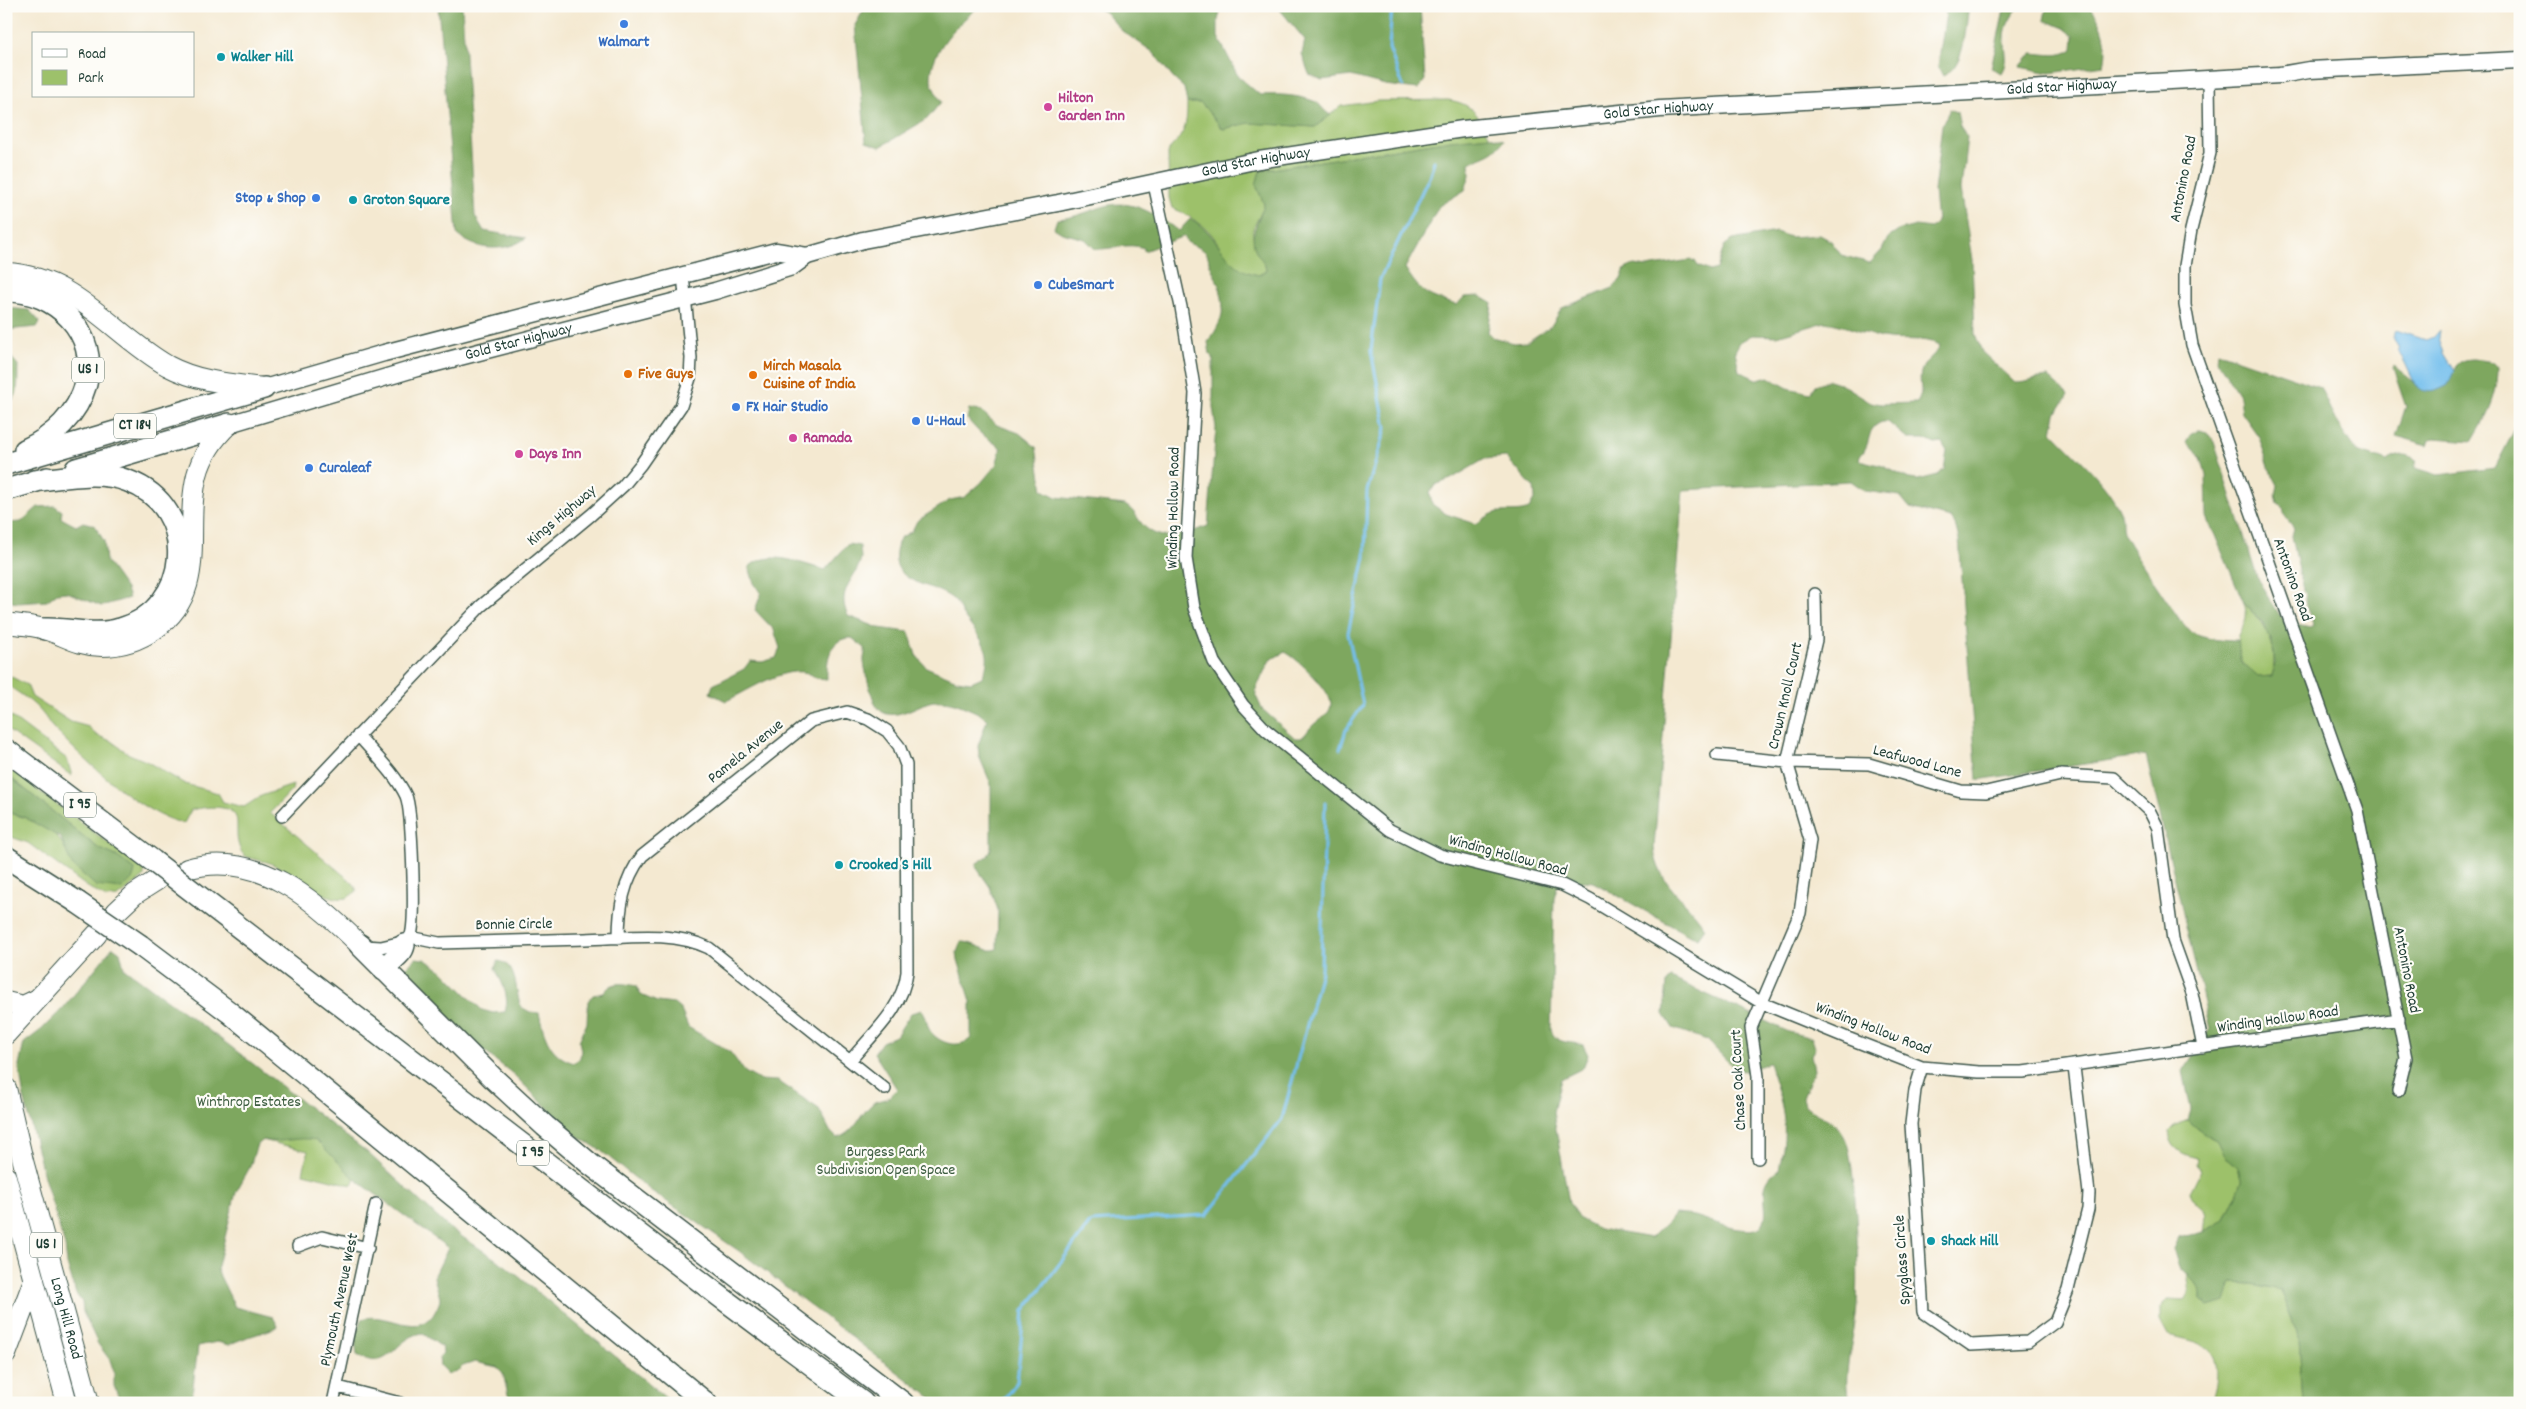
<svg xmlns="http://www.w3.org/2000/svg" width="2526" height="1409" viewBox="0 0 2526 1409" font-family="Dekko,sans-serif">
<rect width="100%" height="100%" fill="#fdfcf7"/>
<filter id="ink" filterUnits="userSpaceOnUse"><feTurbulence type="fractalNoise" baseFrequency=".02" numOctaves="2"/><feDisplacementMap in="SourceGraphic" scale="10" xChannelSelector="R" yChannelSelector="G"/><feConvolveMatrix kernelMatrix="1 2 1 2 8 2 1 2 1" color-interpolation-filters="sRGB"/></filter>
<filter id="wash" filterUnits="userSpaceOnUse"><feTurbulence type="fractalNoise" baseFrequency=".0096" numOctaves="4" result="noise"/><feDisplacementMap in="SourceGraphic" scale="20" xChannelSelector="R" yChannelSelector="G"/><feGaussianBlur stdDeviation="1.12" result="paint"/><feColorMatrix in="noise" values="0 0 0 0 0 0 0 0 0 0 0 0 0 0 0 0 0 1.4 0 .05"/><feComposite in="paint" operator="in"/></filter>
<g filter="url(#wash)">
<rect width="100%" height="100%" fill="#f4e9d1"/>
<path fill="#9dc16b" stroke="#5e7f50" d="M1448 100C1474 104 1477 115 1490 136L1451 140 1260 171 1256 185 1264 204C1262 213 1255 223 1253 229 1250 243 1265 260 1266 270L1259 275C1221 269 1224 239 1199 223 1191 218 1181 211 1172 208L1169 198 1168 154C1170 145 1177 143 1181 135 1187 126 1187 114 1187 103H1201L1223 129 1249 123 1315 127 1341 106 1378 101Z
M2244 603C2266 626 2279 643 2272 676L2258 677C2245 669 2236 656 2237 641 2239 623 2251 627 2244 603Z
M6 674 27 685 32 697 71 722 89 727 96 735 111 741 129 754 146 761 185 784 218 793 223 802 244 807 261 796 293 785 292 790 270 813 353 883 357 891 347 898C323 902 294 874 272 864 265 860 248 860 243 854 236 845 237 833 237 822 236 802 203 807 191 810L184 823C143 817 83 758 53 728 49 724 46 717 42 713 33 701 18 693 6 684Z
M6 713 67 759 72 776 6 729Z
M6 766 144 870V877L118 897 106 898 86 886 28 843 6 835V812C36 820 64 831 71 864L133 878 135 870 116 856 98 848 6 774Z
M229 1046 368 1153 352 1185 303 1173 308 1151 208 1127Z
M2188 1120 2205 1135 2218 1141 2224 1156 2238 1167 2242 1182 2225 1219 2204 1232C2210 1199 2198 1213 2190 1192L2201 1170 2197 1164 2198 1158C2182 1155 2170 1148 2169 1131L2174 1126Z
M2187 1274C2199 1280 2202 1288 2201 1301L2231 1283 2254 1284 2280 1290 2299 1338 2303 1403H2212C2212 1396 2216 1390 2216 1384 2222 1343 2198 1343 2168 1335L2160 1320V1308L2167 1299 2185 1300C2192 1291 2191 1284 2187 1274Z"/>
<path fill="#7ea75f" stroke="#4e724a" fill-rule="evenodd" d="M438 6H462L475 216 484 231 526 238C506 253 475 251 457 234Z
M866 6H979C958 24 930 50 931 80 932 87 938 96 941 102L927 119 880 147 866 142 855 25Z
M1093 6H1222L1218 20V37L1238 76 1260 95C1278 94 1300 95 1316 102 1322 106 1324 112 1331 115L1315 127 1249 123 1223 129 1201 103H1187L1184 88 1173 78 1153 52 1122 31 1105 12Z
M1277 6H1420L1425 80 1418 89 1385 85 1351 76 1322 80 1309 74 1302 54 1305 40Z
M1947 6H1969C1965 29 1966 65 1943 76L1938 67Z
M2005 6H2019C2012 16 2005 25 2005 38 2004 51 2010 61 2002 73L1991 68Z
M2043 6H2089C2104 22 2109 45 2104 65L2050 73 2020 67 2032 53C2047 54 2061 58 2073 49L2074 36 2064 28 2044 20 2046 10Z
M1950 109 1957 112 1960 127 1967 137 1961 189 1972 260 1975 334 1982 352 2015 383C2028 383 2036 378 2048 377L2068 395 2056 414 2052 431C2076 457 2106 480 2121 513 2123 519 2121 526 2123 532 2128 544 2183 628 2192 633 2204 639 2224 641 2237 641L2242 663 2258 677 2272 676 2275 663 2272 642 2263 623 2244 603 2207 517 2206 475 2201 458 2186 442 2190 435 2199 430 2207 432 2214 442 2258 580 2284 622 2310 628 2313 626C2312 614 2302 607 2306 594L2303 590 2292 536 2294 528 2285 516 2283 507 2278 504 2276 495 2278 485 2270 470 2259 437 2242 413 2240 397 2217 360 2218 352 2320 387 2335 420 2355 450 2387 461C2396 456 2407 451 2415 460L2416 468 2438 475 2495 468 2520 419V1403H2303L2299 1338 2280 1290 2254 1284 2231 1283 2225 1302 2209 1307 2201 1301C2202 1282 2193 1278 2179 1269L2173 1249 2178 1238 2204 1232 2225 1219 2242 1182 2238 1167 2224 1156 2217 1141 2205 1135 2188 1120 2191 1110 2183 1071 2210 1029 2146 755 1977 780 1959 539 1955 524 1951 518 1910 508 1900 496 1865 491 1851 481 1683 490 1654 848C1658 886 1686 898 1705 928L1698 938 1690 936 1593 882 1569 879 1557 887 1554 898 1551 1030C1556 1045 1570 1041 1583 1045L1588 1055 1583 1068 1561 1079 1553 1112 1569 1202 1578 1218 1599 1229 1651 1238 1675 1214C1683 1215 1691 1215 1698 1217 1711 1221 1752 1238 1762 1225 1773 1210 1752 1185 1779 1169 1790 1122 1783 1107 1769 1063L1746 1071 1736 1070 1707 1040 1673 1028 1664 1014 1667 982 1671 978 1789 1032 1812 1038 1815 1048 1811 1055 1814 1069 1803 1098 1805 1105C1819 1118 1835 1117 1845 1138 1857 1162 1860 1286 1856 1316 1853 1341 1841 1379 1850 1403H938L739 1251 650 1190 600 1150 573 1133 513 1074 476 1045 435 1004 422 995 406 975 405 969 416 958 424 959 443 971 482 1010 493 1013 505 1012C510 996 502 983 495 968L498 961C518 963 515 993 521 1007L530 1012 539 1013C544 1036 550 1056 574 1063L580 1058 581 1050 579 1041 587 1023 588 1001 593 995 604 993C611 981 623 983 636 986L641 995 657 1002 674 1004 681 1010 688 1027 730 1052 745 1072 759 1080 778 1081 819 1109 830 1131 837 1138C853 1134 860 1115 871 1105 876 1100 879 1101 885 1099 889 1098 894 1092 897 1089L874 1053 882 1042 896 1036 911 1013 922 1010C927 1016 926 1023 929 1029 937 1043 959 1050 971 1038V1001L958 960 957 952 961 942C973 941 987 954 997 949L998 910 990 887 976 867 977 863 988 856 991 849V784L979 756 978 746 987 720C982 714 974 711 967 708 956 703 946 700 934 701 918 703 891 726 877 707 873 702 863 665 864 659 864 655 866 653 865 648L852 638C830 637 826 660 827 679L816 678C794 658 749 691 726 701L710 693 713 685 744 669 750 661 762 662 776 658 780 648 774 630 755 610 761 594 754 583 749 567C770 548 801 564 825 570L848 544 860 546C860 550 861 555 861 558 857 579 835 589 848 616L879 628 909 632 916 655 926 667 957 680 971 682 982 677C996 650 979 638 964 617 960 612 958 604 954 600 933 581 880 586 900 538L912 531 917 521 950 500 965 497 981 483 996 465 1001 448 979 432 967 419 969 409 981 411 997 425 1019 433 1036 447 1043 490 1056 497 1125 505C1135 511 1136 517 1143 525 1162 545 1185 534 1208 526L1216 428 1213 407V357L1210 354 1208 342C1228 315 1226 299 1212 269 1209 264 1209 258 1207 254 1202 247 1193 246 1187 242L1184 236 1144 251V248C1127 242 1112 250 1095 249L1085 239 1062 233 1054 228 1057 219C1074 218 1086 212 1102 207 1133 197 1155 215 1179 231L1190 219C1220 232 1223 270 1259 275L1266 270C1265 261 1258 257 1255 249 1249 232 1260 220 1264 204L1256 185 1260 171 1451 140 1490 136 1504 140C1493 156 1485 154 1469 163L1470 175 1465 190 1439 206 1405 268C1422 295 1427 296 1457 305L1464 297 1480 296 1492 303 1488 332 1492 337 1514 343 1527 342 1551 326 1562 308 1613 288 1621 279 1625 269 1634 265 1647 267 1690 260 1695 261 1698 266 1710 271 1717 269 1724 246 1732 240 1776 232 1790 237 1820 235 1831 241 1841 255 1870 263 1882 250 1888 238 1900 230 1916 226 1931 228 1937 222 1934 191 1942 125ZM1825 322C1846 325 1862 333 1882 338 1902 342 1920 336 1940 345 1936 356 1924 360 1921 372 1918 385 1925 390 1917 403L1881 404 1871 402 1842 384 1829 380 1815 385 1810 393 1788 388 1768 377 1758 380 1739 371 1735 351 1740 342 1752 335 1777 336ZM1882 422H1888L1908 439H1924L1935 444 1942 443 1947 451 1944 469 1938 475 1918 480 1909 479 1883 466 1859 460C1860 454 1863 454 1865 449 1871 439 1867 428 1882 422ZM1506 457 1534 488 1535 498 1529 509C1518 513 1512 511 1501 512 1492 512 1484 519 1476 524L1446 514 1432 504 1430 493 1435 485 1451 479 1485 459ZM1285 652C1297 658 1331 690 1331 704 1330 717 1318 719 1311 727 1307 731 1306 735 1301 738H1295L1262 709 1256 696V688L1270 660Z
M6 308 29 310 40 322 37 327 6 330Z
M6 352 18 365C17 379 21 400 6 405Z
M2473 359 2494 362 2498 367C2498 397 2487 416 2472 441L2435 438 2430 439 2428 445 2396 436 2406 406 2393 368 2394 366 2419 386 2441 388C2457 378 2448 360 2473 359Z
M55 506 62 511 61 518 76 526 83 522 94 525 104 541 106 561 126 589 129 598 101 606 67 592 57 593 47 601 18 603 6 601V523L21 522 38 507Z
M6 774 98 848 116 856 135 870 133 878 122 889 96 886 71 864 61 838 24 817 6 812Z
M113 947 120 952 124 968 230 1046 368 1153 449 1228 506 1266 672 1403H518L508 1395 503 1373 497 1367 475 1362 463 1366 457 1372 448 1374 440 1366 439 1358 443 1353 442 1347 422 1333C392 1339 391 1374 357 1355L355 1340 362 1319C386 1310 421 1342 436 1310 437 1308 440 1302 440 1299 440 1296 435 1282 434 1277L448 1248 355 1179 316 1140C297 1136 282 1144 264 1140L257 1144 250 1167 236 1192 217 1270 235 1307 273 1317 278 1326C263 1334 245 1336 229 1345L217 1342 198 1346 191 1403H121L114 1386V1372L110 1360 98 1344 83 1312 82 1302 76 1294 67 1264 65 1246 44 1177 23 1093 19 1066 24 1043 41 1030 64 1007Z"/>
<path fill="#74bfed" stroke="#4a7e90" d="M2396 330 2426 340 2433 337 2439 330 2438 338 2443 353 2454 371 2448 385C2411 407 2414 369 2397 351L2399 349 2393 337Z"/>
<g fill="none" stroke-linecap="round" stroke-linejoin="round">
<path stroke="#74bfed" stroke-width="3" d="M1392 6 1389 48 1403 86
M1340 749 1346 730 1363 705 1348 633 1365 557 1367 491 1386 428 1371 351 1380 279 1430 175 1434 161
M1001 1403 1017 1382 1024 1311 1091 1222 1207 1215 1282 1119 1321 972 1325 803"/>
</g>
</g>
<g filter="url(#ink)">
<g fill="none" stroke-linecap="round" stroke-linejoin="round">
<g stroke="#3f574c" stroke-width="14">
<path id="minor" d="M2209 79 2210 153 2191 230 2185 266V305L2192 345 2357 810 2406 1058 2398 1091
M1154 184 1181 307 1195 393 1186 558 1194 608 1214 662 1243 705 1266 730 1390 830 1440 855 1562 885 1590 899 1762 1003 1845 1037 1922 1067 1979 1072H2023L2399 1019
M358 735C374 754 395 773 406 796 412 810 416 919 411 935L404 945 398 943 381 947 364 946
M1717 755 1787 762 1869 764 1961 791 1986 792 2061 775 2114 778 2150 812 2158 828 2173 940 2192 993 2203 1047
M282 816 481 606 591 515 623 486 641 464 681 406 690 378 691 358 683 275
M410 937 439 943C488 942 536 940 585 939 626 938 671 930 709 948L885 1089
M619 938C619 908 623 881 642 856L811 721 847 712 868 719 887 731 899 746 906 765 907 972C903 1009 872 1034 850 1061
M1922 1067 1915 1090 1911 1124 1923 1312 1971 1345 2028 1342 2055 1322 2068 1290 2088 1209 2089 1193 2074 1067
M1758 1158V1076L1751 1028 1800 913 1810 840 1787 762 1816 640 1815 594
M298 1246 322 1237 368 1248
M338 1387 400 1403
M333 1403 376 1204"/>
</g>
<g stroke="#3f574c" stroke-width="19">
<g id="secondary">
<path d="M264 388 384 353 776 251 807 256"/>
<path id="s1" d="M229 424 417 368 715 291 792 267 807 256 863 240 1058 203 1259 160 1463 129 1660 109 2280 75 2309 70 2520 60"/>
</g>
</g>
<g stroke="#3f574c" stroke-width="22">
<g id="trunk">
<path d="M6 273C75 276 113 335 168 366 198 382 231 384 264 388"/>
<path d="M6 623C18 625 32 625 44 629 64 635 79 646 101 646 121 646 138 641 155 629 210 591 183 530 197 475 202 456 214 438 229 424"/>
<path d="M187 869C257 849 315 900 360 945"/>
<path d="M116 912 135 894 157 880"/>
<path d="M6 1002 23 1006 38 999"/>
<path d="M6 1034 97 934"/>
<path id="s2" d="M6 1088 23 1161 89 1403"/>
<path d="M6 1177 67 1403"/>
<path d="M6 1354 34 1280"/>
</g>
</g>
<g stroke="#3f574c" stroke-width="24">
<path id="motorway" d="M6 291C55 290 100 333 86 384 77 415 53 437 25 450
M6 464 264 388
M76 469 229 424
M34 481C64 477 100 470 128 481 201 508 192 609 120 629 96 637 70 628 45 629
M6 490 47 478
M6 750 153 861
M6 857 77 902
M205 901 722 1298 863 1403
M360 945 493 1078 545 1126 590 1164 903 1403
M141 946 229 1012 706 1403
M384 970C389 960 402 956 404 945"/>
</g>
<use href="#minor" stroke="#fff" stroke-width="11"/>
<use href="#secondary" stroke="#fff" stroke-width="16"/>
<use href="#trunk" stroke="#fff" stroke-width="20"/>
<use href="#motorway" stroke="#fff" stroke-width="21"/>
<g stroke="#3f574c" stroke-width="24" stroke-linecap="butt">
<path id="motorway-bridge" d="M153 861 205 901
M77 902 141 946"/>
</g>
<use href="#motorway-bridge" stroke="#fff" stroke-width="21"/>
</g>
</g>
<g fill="#3f7fe0" stroke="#fdfcf7" stroke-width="2">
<circle cx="624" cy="24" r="5"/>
<circle cx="316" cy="198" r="5"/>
<circle cx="1038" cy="285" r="5"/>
<circle cx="736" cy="407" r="5"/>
<circle cx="916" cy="421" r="5"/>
<circle cx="309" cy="468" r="5"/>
</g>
<g fill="#0f9aa8" stroke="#fdfcf7" stroke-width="2">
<circle cx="221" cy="57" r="5"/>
<circle cx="353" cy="200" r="5"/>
<circle cx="839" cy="865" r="5"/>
<circle cx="1931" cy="1241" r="5"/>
</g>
<g fill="#d1479c" stroke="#fdfcf7" stroke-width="2">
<circle cx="1048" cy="107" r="5"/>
<circle cx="793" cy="438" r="5"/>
<circle cx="519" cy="454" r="5"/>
</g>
<g fill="#e8710a" stroke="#fdfcf7" stroke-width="2">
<circle cx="628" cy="374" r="5"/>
<circle cx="753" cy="375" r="5"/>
</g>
<g text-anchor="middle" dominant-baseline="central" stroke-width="4.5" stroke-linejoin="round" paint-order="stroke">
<g fill="#fdfcf7" stroke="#62766e" stroke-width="1">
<rect x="72" y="357.5" width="32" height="25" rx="4"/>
<rect x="114" y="413.5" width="42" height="25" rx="4"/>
<rect x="64" y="792.5" width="32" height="25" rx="4"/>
<rect x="517" y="1140.5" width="32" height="25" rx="4"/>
<rect x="30" y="1232.5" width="32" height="25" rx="4"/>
</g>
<g font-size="15" font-weight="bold" fill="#1f3d34">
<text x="88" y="370">US 1</text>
<text x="135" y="426">CT 184</text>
<text x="80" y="805">I 95</text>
<text x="533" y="1153">I 95</text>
<text x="46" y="1245">US 1</text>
</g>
<g font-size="16" font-weight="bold" fill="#366cbe" stroke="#fdfcf7" text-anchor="start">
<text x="624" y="42" text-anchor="middle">Walmart</text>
<text x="306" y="198" text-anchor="end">Stop &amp; Shop</text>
<text x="1048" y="285">CubeSmart</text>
<text x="746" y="407">FX Hair Studio</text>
<text x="926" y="421">U-Haul</text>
<text x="319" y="468">Curaleaf</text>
</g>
<g font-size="16" font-weight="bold" fill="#0d838f" stroke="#fdfcf7" text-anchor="start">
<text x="231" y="57">Walker Hill</text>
<text x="363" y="200">Groton Square</text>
<text x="849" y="865">Crooked S Hill</text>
<text x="1941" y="1241">Shack Hill</text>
</g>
<g font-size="16" fill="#1f3d34" stroke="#fdfcf7">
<text stroke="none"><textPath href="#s1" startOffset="1872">Gold Star Highway</textPath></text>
<text stroke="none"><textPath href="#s1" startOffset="1468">Gold Star Highway</textPath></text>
<text stroke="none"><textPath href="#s1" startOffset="1062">Gold Star Highway</textPath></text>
<text transform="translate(2184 179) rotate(-79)">Antonino Road</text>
<text stroke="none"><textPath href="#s1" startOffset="301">Gold Star Highway</textPath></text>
<text transform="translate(1174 508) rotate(-89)">Winding Hollow Road</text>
<text transform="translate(562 516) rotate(-40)">Kings Highway</text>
<text transform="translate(2292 580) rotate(70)">Antonino Road</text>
<text transform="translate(1786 696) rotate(-77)">Crown Knoll Court</text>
<text transform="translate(746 752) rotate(-39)">Pamela Avenue</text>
<text transform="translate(1917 762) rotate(15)">Leafwood Lane</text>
<text transform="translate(1508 856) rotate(15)">Winding Hollow Road</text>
<text transform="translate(514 925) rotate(-1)">Bonnie Circle</text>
<text transform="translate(2406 970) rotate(79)">Antonino Road</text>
<text transform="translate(2278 1020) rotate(-8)">Winding Hollow Road</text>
<text transform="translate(1873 1029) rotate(21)">Winding Hollow Road</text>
<text transform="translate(1739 1080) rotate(-93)">Chase Oak Court</text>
<text transform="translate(1903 1260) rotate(-94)">Spyglass Circle</text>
<text transform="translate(340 1300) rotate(-78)">Plymouth Avenue West</text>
<text stroke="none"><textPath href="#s2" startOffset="238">Long Hill Road</textPath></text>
</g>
<g font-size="16" font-weight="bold" fill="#b23c85" stroke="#fdfcf7" text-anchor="start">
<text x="1058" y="98">Hilton<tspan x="1058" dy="18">Garden Inn</tspan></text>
<text x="803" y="438">Ramada</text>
<text x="529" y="454">Days Inn</text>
</g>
<g font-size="16" font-weight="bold" fill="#c56008" stroke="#fdfcf7" text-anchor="start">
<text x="763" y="366">Mirch Masala<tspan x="763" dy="18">Cuisine of India</tspan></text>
<text x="638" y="374">Five Guys</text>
</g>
<g font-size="16" fill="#3e5e42" stroke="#fdfcf7">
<text x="249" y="1102">Winthrop Estates</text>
<text x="886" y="1152">Burgess Park<tspan x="886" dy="18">Subdivision Open Space</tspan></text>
</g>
</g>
<rect width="2526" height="1409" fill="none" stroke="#fdfcf7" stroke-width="25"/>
<rect x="32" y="32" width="162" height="65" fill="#fdfcf7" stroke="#a4b0a9"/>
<rect x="42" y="49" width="25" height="8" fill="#ffffff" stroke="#a4b0a9"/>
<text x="78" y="58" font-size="15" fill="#1f3d34">Road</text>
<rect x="42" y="70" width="25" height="15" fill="#9dc16b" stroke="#a4b0a9"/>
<text x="78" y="82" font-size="15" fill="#1f3d34">Park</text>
</svg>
